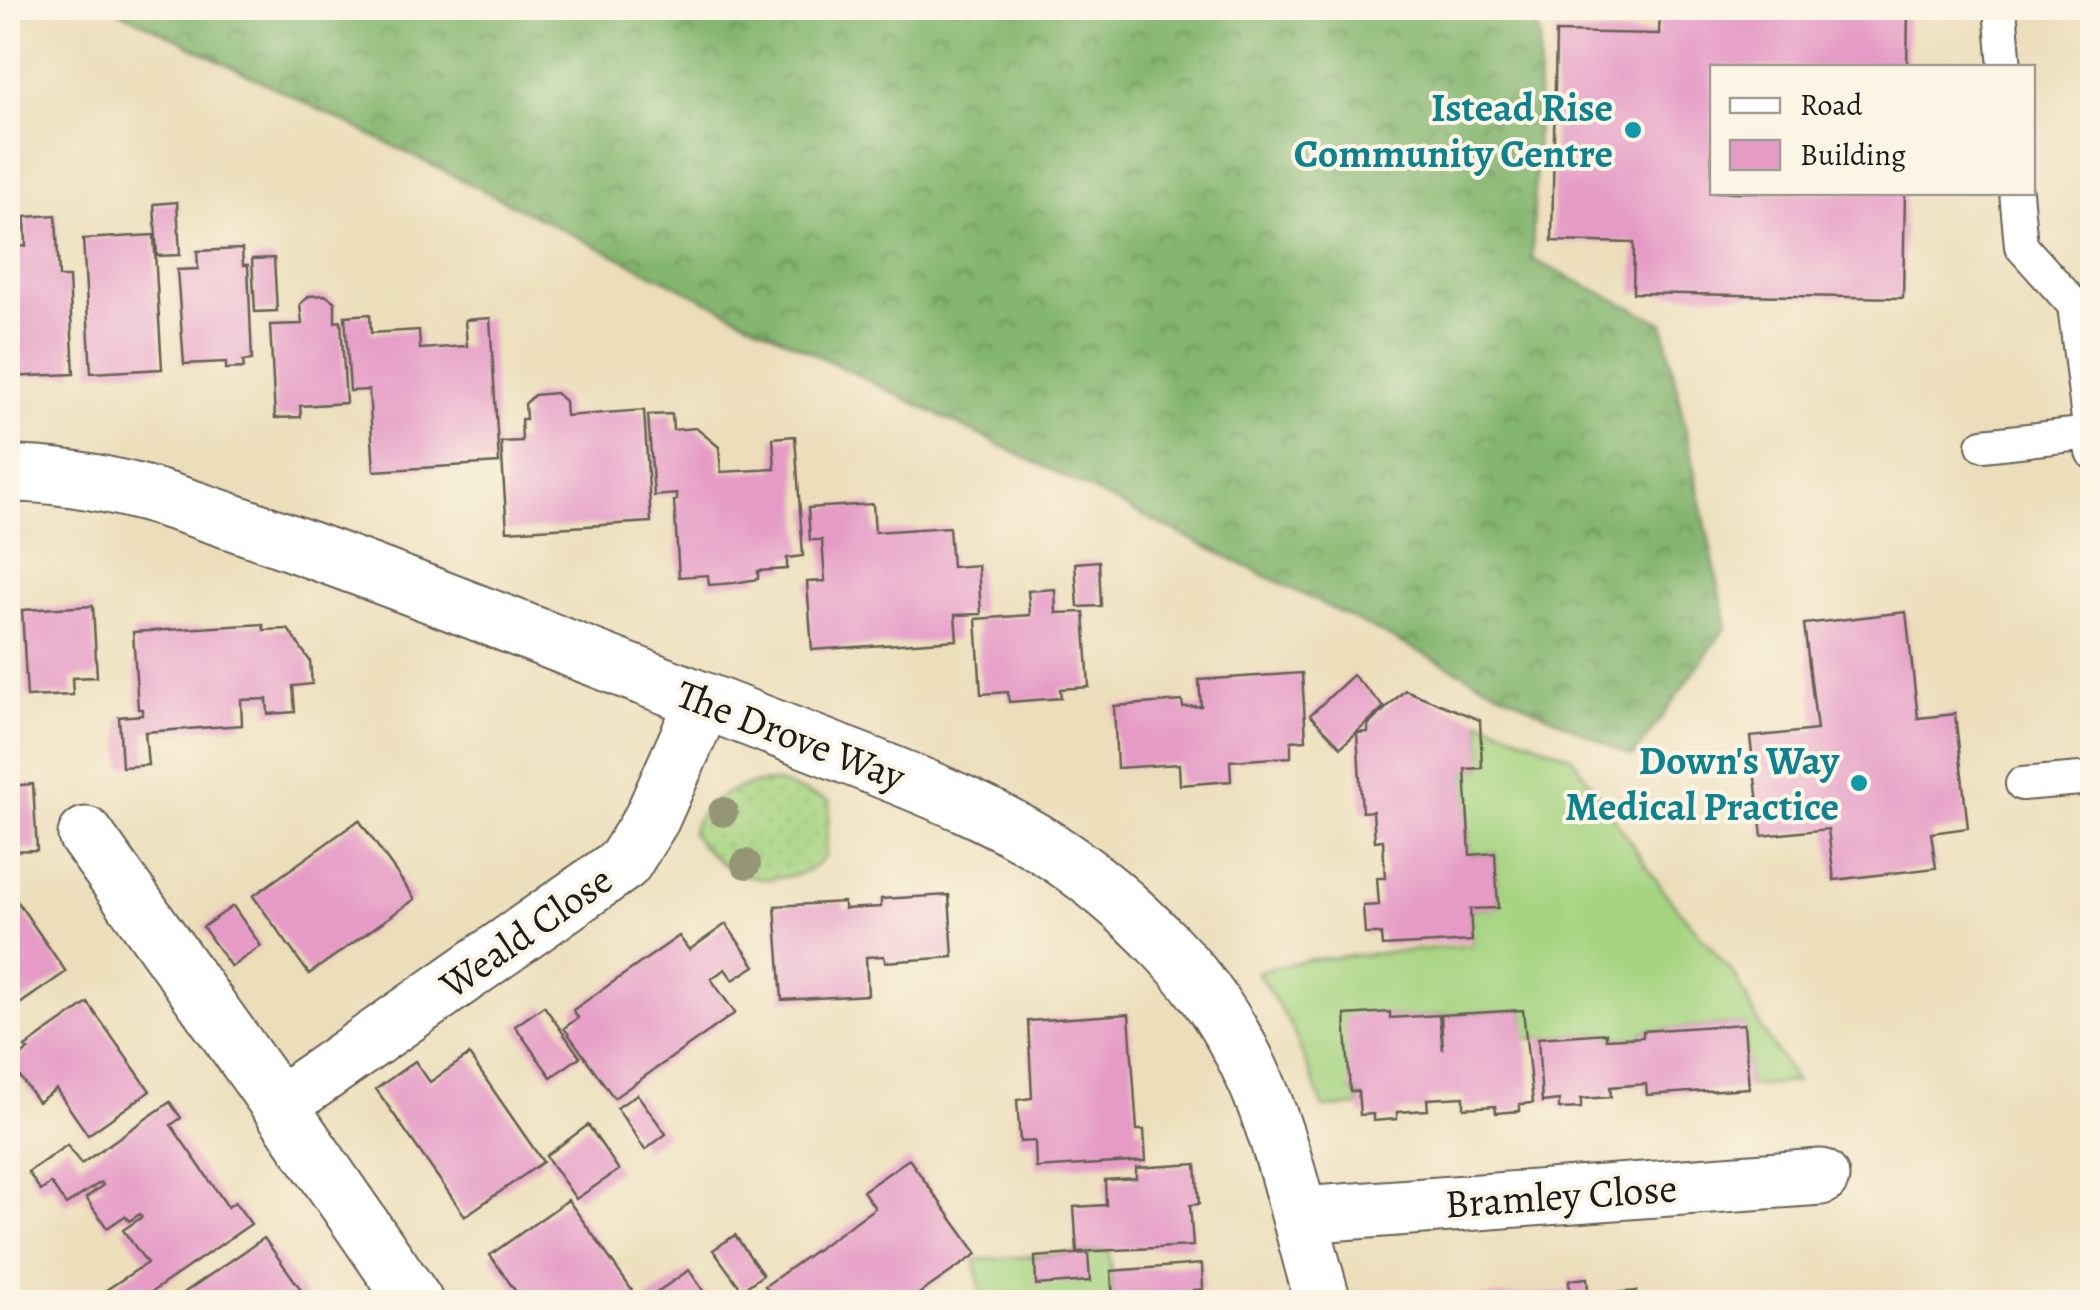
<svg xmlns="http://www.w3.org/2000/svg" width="2100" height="1310" viewBox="0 0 2100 1310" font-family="Alegreya,serif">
<defs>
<pattern id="grass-dots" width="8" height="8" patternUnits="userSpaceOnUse" patternTransform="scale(2.5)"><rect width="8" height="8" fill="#a6d481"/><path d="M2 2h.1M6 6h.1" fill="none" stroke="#8eb56f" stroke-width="1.8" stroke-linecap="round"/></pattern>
<pattern id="forest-crowns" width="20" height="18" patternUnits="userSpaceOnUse" patternTransform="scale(2.5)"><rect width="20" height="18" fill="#84b66f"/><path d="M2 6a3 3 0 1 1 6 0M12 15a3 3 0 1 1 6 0" fill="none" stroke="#6b935a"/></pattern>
</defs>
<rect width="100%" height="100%" fill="#fcf5e5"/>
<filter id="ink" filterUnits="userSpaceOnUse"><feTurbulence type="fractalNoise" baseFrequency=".01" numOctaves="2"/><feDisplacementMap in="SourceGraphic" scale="20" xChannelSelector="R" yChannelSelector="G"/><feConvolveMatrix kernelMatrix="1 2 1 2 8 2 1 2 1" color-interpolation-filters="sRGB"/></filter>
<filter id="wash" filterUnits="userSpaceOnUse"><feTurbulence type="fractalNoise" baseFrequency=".0048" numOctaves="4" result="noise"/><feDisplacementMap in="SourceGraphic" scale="40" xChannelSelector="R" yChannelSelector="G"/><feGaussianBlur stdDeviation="2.25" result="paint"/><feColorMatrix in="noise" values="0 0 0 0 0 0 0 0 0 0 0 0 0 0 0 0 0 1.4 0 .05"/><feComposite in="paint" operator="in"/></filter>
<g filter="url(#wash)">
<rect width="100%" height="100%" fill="#ecdeba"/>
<path fill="url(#grass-dots)" stroke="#61784e" stroke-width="2.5" d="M775 782 830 801 825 856C814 870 803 874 785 877 744 886 715 864 691 833 703 799 739 782 775 782Z"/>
<path fill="url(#forest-crowns)" stroke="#506946" stroke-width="2.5" d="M113 8H1528L1540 35 1532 259 1663 323 1727 626 1633 757Z"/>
<path fill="#a6d481" stroke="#61784e" stroke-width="2.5" d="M1480 720 1572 757 1668 897 1736 977 1761 1028 1796 1082 1749 1086 1744 1024 1643 1031V1037L1606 1039 1605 1033 1532 1039 1525 1038 1523 1010 1390 1018V1013L1350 1091H1358L1359 1106 1324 1108 1291 1026 1257 972 1306 960 1472 945 1470 909 1498 907 1495 853 1470 855 1465 769 1482 768Z
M1109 1251 1113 1302H983L975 1260Z"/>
<g id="blocks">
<path fill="#e59bc6" d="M1660 8H1908L1907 68H1712V192H1905L1903 298 1633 293 1634 243 1552 241 1556 32 1659 34Z
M177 202 180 255 157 256 154 204Z
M56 215 59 277H69L74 374 8 377V248L26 246 25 217Z
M154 235 162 369 91 373 83 239Z
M242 249 243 265H248L252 360 243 361 244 368 226 369V362L184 364 177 270 198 269 197 251Z
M274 258 277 311 255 312 252 259Z
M325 295 335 302V322L341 321 346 403 300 406 301 417 275 418 270 325 302 324 300 304 309 296Z
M370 314 371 333 419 330 420 349 467 346 465 320 490 318 499 463 374 471 369 390 350 391 345 316Z
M556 393 565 401 566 416 644 410 651 522 507 531 501 442 522 441 521 419H526L525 404 534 395Z
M672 414 673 430 696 428 719 447 721 472 775 469 773 438 795 436 803 556 787 558V569L758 571V579L734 583 709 585 708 575 679 577 674 501 677 500V494L654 496 648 415Z
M873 504 875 532 949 527 952 567 978 565 981 614 955 615 957 640 812 650 807 582 825 581 822 540H810L808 508Z
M1099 561 1101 606 1078 607 1075 563Z
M1055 589 1056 613 1084 612 1089 687 1060 689 1061 698 1009 702 1008 692 981 694 976 619 1030 615 1028 591Z
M93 606 97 677 72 678 73 695 27 697 22 610Z
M1906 612 1918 718 1955 714 1968 828 1931 833 1936 868 1834 880 1828 829 1762 836 1750 737 1817 730 1804 624Z
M263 624 264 630 288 629 310 661 312 684 293 686 295 712 268 714 267 699 241 700 242 725 145 732 148 765 122 767 119 717 142 715V709H138L133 632Z
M1302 673 1306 740 1291 741V757L1230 761 1231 781 1180 785 1179 764 1117 768 1114 706 1182 701 1183 707 1201 706 1199 680Z
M1353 675 1384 707 1341 747 1310 715Z
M1405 690 1480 720 1482 768 1465 769 1470 855 1495 853 1498 908 1470 909 1472 941 1382 946 1381 934H1365L1363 906 1379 905 1377 878H1385L1384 860 1383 840 1375 841 1373 811 1362 812 1357 733 1368 732V725Z
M33 784 37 850 8 851V786Z
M359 820 415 899 309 974 253 896Z
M8 888 66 972 8 1012Z
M949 895 953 957 885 962 884 956 866 957 868 995 782 1000 775 906 844 902V909L881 907V899Z
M233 906 261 946 231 967 203 927Z
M726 924 755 966 733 980 725 969 711 979 735 1013 614 1098 564 1028 578 1018 573 1010 679 936 689 950Z
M88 1003 150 1091 88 1135 56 1089 38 1102 10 1063 28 1050 25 1047Z
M544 1006 580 1057 551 1077 515 1026Z
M1523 1010 1533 1103 1520 1104V1111L1496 1113 1495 1106 1464 1108V1097L1427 1099 1428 1110 1397 1112V1119L1373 1121V1114L1360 1115 1358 1091H1350L1345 1015 1390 1012V1018L1439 1015 1443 1050 1441 1015Z
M1129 1014 1137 1130H1144L1146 1161 1036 1168 1035 1141 1020 1142 1017 1100 1032 1098 1028 1021Z
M1744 1024 1749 1088 1647 1095 1646 1084 1610 1087 1611 1097 1581 1099V1108L1559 1109V1100L1542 1102 1538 1038 1606 1033V1039L1643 1037V1031Z
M469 1055 543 1162 465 1216 376 1089 415 1061 430 1082Z
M637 1094 666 1134 645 1150 617 1108Z
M170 1102 181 1118 171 1125 228 1207 235 1202 251 1224 137 1302H88L147 1263 123 1230 142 1217 140 1214 129 1221 125 1216 107 1228 86 1198 103 1185 101 1182 66 1205 51 1183 41 1191 28 1172 67 1145 81 1164Z
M588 1125 619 1170 576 1199 546 1156Z
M909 1159 977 1254 907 1302H776L765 1286 875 1208 863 1191Z
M1196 1164 1199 1204 1190 1205 1193 1246 1077 1252 1074 1207 1106 1205 1105 1180 1136 1178V1168Z
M568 1200 606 1253 640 1302H523L490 1255Z
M735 1235 763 1275 742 1290 713 1250Z
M264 1238 310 1302H193L185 1292Z
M1088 1253 1090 1281 1036 1285 1035 1257Z
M1202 1264 1203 1289 1193 1290 1194 1302H1113L1111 1271Z
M689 1270 711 1302H650L647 1299Z
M1587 1278 1589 1302H1444V1300L1569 1292V1280Z
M1636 1291 1637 1302H1611V1293Z"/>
</g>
</g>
<g filter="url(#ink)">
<use href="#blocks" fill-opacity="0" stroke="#656053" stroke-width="2.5"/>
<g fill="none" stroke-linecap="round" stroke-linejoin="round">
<g stroke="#656053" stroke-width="36">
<path id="service" d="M2000 8 2005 68
M2016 192 2021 246 2074 305 2092 452
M1983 445 2090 433
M2022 784 2092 778"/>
</g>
<g stroke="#656053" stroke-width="59">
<path id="minor" d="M8 474C112 474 208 513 305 548 420 589 534 635 648 679 720 707 793 735 865 763 927 788 990 812 1047 848 1090 875 1132 911 1168 949 1270 1055 1284 1168 1323 1302
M86 835 279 1105
M1301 1215 1821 1177
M415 1302 279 1105 624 863 652 818 704 701"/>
</g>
<use href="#service" stroke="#fff" stroke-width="32"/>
<use href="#minor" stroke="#fff" stroke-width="55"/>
</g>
<g fill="#949676">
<circle cx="723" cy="812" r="15"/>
<circle cx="746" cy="864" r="15"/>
</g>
</g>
<g fill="#0f9aa8" stroke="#fcf5e5" stroke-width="4">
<circle cx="1633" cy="130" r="10"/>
<circle cx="1859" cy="783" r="10"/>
</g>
<g text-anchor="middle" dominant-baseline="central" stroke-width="8" stroke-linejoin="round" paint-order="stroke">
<g font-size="40" font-weight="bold" fill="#0d838f" stroke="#fcf5e5" text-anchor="end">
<text x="1613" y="107">Istead Rise<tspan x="1613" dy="46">Community Centre</tspan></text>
<text x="1839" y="760">Down's Way<tspan x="1839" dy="46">Medical Practice</tspan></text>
</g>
<g font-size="40" fill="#1c1c1c" stroke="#fcf5e5">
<text transform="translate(791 735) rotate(21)">The Drove Way</text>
<text transform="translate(526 932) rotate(-35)">Weald Close</text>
<text transform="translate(1561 1196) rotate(-4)">Bramley Close</text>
</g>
</g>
<rect width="2100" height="1310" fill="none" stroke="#fcf5e5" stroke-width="40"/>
<rect x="1710" y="65" width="325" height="130" fill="#fcf5e5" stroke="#a29e95" stroke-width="2.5"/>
<rect x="1730" y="98" width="50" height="15" fill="#ffffff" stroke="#a29e95" stroke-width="2.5"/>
<text x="1800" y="115" font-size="30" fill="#1c1c1c">Road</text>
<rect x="1730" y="140" width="50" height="30" fill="#e59bc6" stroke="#a29e95" stroke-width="2.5"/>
<text x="1800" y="165" font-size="30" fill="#1c1c1c">Building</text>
</svg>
